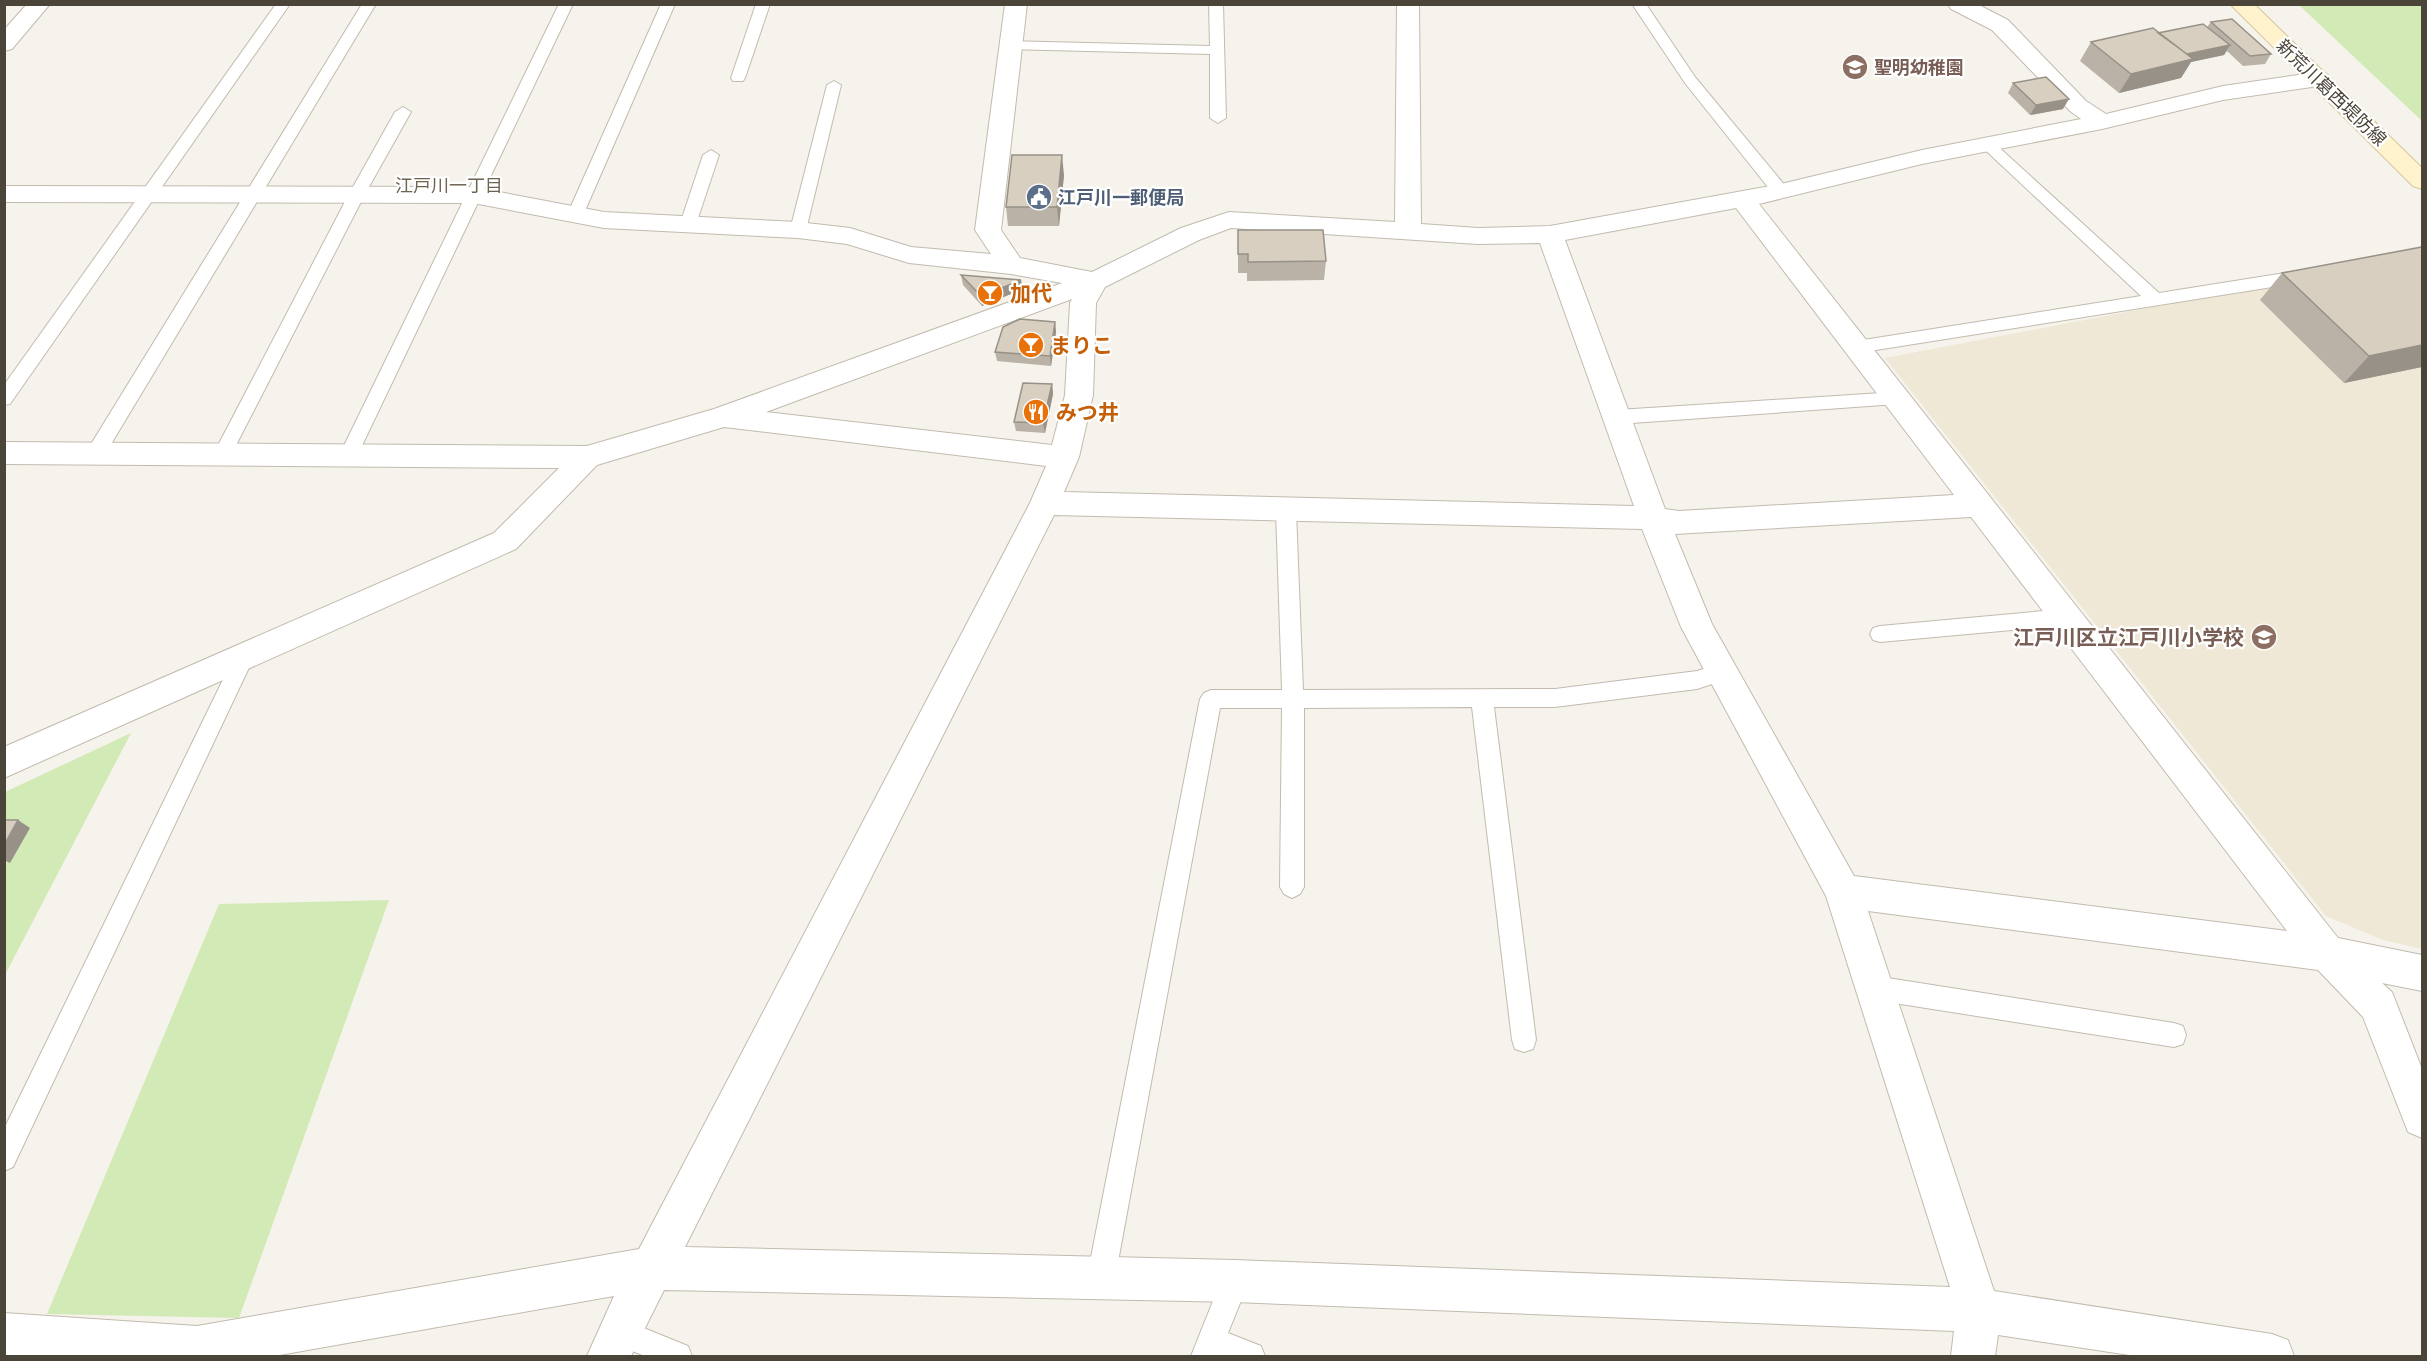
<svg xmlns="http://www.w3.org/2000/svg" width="2427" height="1361" viewBox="0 0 2427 1361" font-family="'Noto Sans','Noto Sans JP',sans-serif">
<rect width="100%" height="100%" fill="#f6f3ec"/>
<path fill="#efe8d6" d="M2422 264V949L2383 940 2326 916 1885 358 2263 286Z"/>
<path fill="#d2eab5" d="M2299 5H2422V121Z
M131 733 5 975V792Z
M389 900 239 1318 47 1314 219 904Z"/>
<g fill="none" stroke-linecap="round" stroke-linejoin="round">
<g stroke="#c2bbae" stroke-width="2">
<path id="lane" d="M276 4H290L10 404 4 405V385Z
M362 4H376L102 459 95 461 88 459 86 454 88 449Z
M559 4H573L357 456 355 461 348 463 341 461 339 456Z
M661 4H675L584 213 576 218 570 217 568 213Z
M756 4H770L745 78 743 81H733L731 78Z
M1209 4H1223L1226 118 1218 123 1210 118V54L1011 49 1004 45 1011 41 1210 46Z
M1632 4H1646L1695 77 1787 188 1789 192 1787 196H1775L1685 83Z
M834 81 841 85 806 230 804 234H792L790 230 827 85Z
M403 107 411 112 365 194 231 455 229 460 222 462 215 460 213 455 349 194 395 112Z
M1987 139 1992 141 2159 293 2304 270 2310 272 2312 276 2310 280 2304 282 1857 353 1851 351 1848 347 1851 343 1857 341 2141 296 1982 147 1979 144Z
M711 150 719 155 696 224 694 228H682L680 224 703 155Z
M1897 392 1903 393 1906 398 1903 403 1897 404 1618 424 1612 422 1609 417 1612 412 1618 410Z
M1286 504 1293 506 1296 511 1303 690 1555 689 1697 671 1723 663 1730 666 1733 672 1730 678 1697 689 1555 707H1494L1536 1040 1533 1049 1524 1052 1515 1049 1512 1040 1472 707 1304 708V887L1300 894 1292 898 1284 894 1280 887 1282 708H1220L1115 1278 1111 1288 1101 1292 1091 1288 1087 1278 1200 699 1204 693 1211 690H1282L1276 511 1279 506Z
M2066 609 2073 611 2076 617 2073 623 2066 625 1880 642 1873 640 1870 634 1873 628 1880 626Z
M244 648 251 651 254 657 13 1167 4 1171V1129L234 657 237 651Z
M1875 976 2174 1023 2183 1026 2186 1035 2183 1044 2174 1047 1875 1000 1866 996 1863 988 1866 980Z
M1235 1267 1245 1271 1249 1281 1228 1333 1261 1346 1265 1356H1191L1225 1271Z
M619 1318 688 1346 692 1356H645L609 1342 605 1332 609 1322Z"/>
</g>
<g stroke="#c2bbae" stroke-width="2">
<path id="street" d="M27 4H50L12 49 4 51V30Z
M1005 4H1027L1001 230 1020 258 1092 272 1181 228 1229 212 1395 222 1397 4H1419L1421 224 1478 228 1550 226 1781 184 1922 150 2081 119 2070 111 1992 30 1951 9 1948 4H1977L2008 20 2086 101 2106 114 2223 86 2319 72 2327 74 2331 79 2327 84 2319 86 2223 100 2102 129 1922 164 1759 204 2338 938 2422 955V991L2382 983 2392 992 2422 1069V1138L2408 1132 2363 1017 2318 970 1868 911 1994 1291 2272 1334 2288 1340 2294 1356H2136L1998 1335 1995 1356H1951L1954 1331 1235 1302 664 1290 631 1356H587L614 1296 274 1356H4V1313L197 1326 639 1249 1030 503 1046 466 724 427 597 465 516 549 4 778V747L494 533 559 468 4 464V442L587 446 714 409 1062 283 1011 274 909 263 847 244 798 238 604 228 473 203 4 202V186L473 187 604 212 798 222 850 228 911 247 991 254 975 230ZM1736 208 1954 495 1679 511 1665 509 1565 240ZM1231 228 1478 244 1540 243 1634 506 1064 492 1079 457 1093 395 1096 303 1105 287 1199 240ZM1072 299 1070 303 1065 395 1052 445 766 412ZM1054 515 1642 529 1681 627 1826 896 1950 1287 1235 1260 685 1247ZM1971 517 2287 931 1854 876 1712 624 1675 534Z"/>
</g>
<g stroke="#d6c79b" stroke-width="2">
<path id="secondary" d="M2230 4H2254L2422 168V189L2413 186Z"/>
</g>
<use href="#lane" fill="#fff" fill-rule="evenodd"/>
<use href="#street" fill="#fff" fill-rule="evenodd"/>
<use href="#secondary" fill="#fff3cd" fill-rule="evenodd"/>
</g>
<path fill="#bab2a6" d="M2211 22 2271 54 2265 64 2243 66 2227 51 2224 55 2191 62 2181 78 2119 93 2080 61 2091 42 2158 33 2207 27Z
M2013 83 2063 109 2030 115 2008 93Z
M1064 175 1059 226H1008L1006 207Z
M1238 230 1326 261 1324 280 1247 281V273H1238Z
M2422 247V367L2344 383 2260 300 2282 273Z
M961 275 1023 289 982 306 963 285Z
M1055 322 1056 332 1051 366 997 361 995 352Z
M1052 384 1053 394 1045 433 1016 431 1014 422Z"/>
<path fill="#979187" d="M2230 45 2224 55 2191 62 2181 78 2119 93 2131 74 2178 56Z
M2069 99 2063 109 2030 115 2036 105Z
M1062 155 1064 175 1059 226 1057 207Z
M1021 280 1023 289 982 306 981 296Z
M1055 322 1056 332 1051 366 1050 356Z
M2422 345V367L2344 383 2369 356Z
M1052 384 1053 394 1045 433 1043 423Z
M18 820 30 828 10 863 4 860V845Z"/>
<path fill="#d8cfc1" stroke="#979187" stroke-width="1.5" d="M2232 19 2271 54 2250 56 2211 22Z
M2203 24 2230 45 2187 54 2158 33Z
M2153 28 2193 59 2131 74 2091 42Z
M2046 77 2069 99 2036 105 2013 83Z
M1012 155H1062L1057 207H1006Z
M1238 230H1323L1326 261 1248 262V254H1238Z
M2422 247V345L2369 356 2282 273Z
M961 275 1021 280 981 296Z
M1020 319 1055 322 1050 356 995 352 1003 327Z
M1023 383 1052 384 1043 423 1014 422Z
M4 820H18L4 845Z"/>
<defs>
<g id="school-disc" transform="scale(1.35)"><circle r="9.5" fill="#8d6e63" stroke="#fff"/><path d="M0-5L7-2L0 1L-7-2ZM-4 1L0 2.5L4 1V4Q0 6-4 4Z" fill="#fff"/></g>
<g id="civic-disc" transform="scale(1.35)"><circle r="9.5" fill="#5c6f8a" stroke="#fff"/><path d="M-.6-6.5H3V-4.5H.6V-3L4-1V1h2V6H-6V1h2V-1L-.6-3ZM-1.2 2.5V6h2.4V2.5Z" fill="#fff"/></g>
<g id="bar-disc" transform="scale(1.35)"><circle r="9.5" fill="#e8710a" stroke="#fff"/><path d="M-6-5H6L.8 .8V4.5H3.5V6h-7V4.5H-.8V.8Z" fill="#fff"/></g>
<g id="restaurant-disc" transform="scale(1.35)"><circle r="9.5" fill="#e8710a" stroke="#fff"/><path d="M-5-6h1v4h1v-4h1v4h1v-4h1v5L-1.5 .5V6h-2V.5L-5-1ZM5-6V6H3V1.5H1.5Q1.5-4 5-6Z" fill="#fff"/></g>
</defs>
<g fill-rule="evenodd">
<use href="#school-disc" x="1855" y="67"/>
<use href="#civic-disc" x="1039" y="197"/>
<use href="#bar-disc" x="990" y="293"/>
<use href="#bar-disc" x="1031" y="345"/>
<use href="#restaurant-disc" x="1036" y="412"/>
<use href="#school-disc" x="2264" y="637"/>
</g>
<g text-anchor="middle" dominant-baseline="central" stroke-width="4.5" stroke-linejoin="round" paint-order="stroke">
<g font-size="18" font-weight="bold" fill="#785e54" stroke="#fff" text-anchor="start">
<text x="1874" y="67">聖明幼稚園</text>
</g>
<g font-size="18" fill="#4b4439" stroke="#fff">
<text transform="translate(2332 92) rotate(44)">新荒川葛西堤防線</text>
</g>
<g font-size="18" fill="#6e6250" stroke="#fff">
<text x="449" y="185">江戸川一丁目</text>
</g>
<g font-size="18" font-weight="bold" fill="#4e5e75" stroke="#fff" text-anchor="start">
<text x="1058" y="197">江戸川一郵便局</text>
</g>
<g font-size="21" font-weight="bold" fill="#c56008" stroke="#fff" text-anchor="start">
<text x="1010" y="293">加代</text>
<text x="1050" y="345">まりこ</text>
<text x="1056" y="412">みつ井</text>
</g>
<g font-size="21" font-weight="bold" fill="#785e54" stroke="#fff" text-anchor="end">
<text x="2244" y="637">江戸川区立江戸川小学校</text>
</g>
</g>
<rect width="2427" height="1361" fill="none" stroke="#4b4439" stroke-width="12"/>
</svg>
